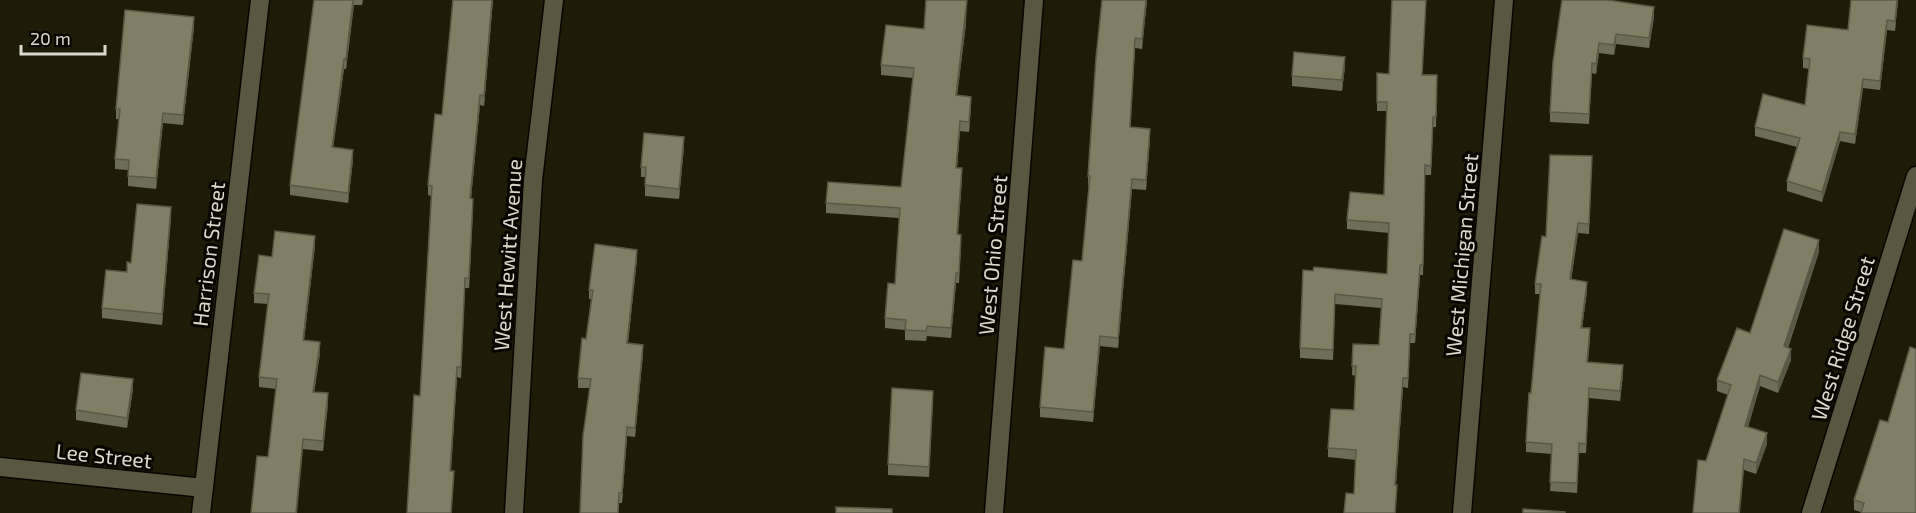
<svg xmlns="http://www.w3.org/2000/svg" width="1916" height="513" viewBox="0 0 1916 513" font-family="'Exo 2',sans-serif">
<rect width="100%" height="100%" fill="#1e1c07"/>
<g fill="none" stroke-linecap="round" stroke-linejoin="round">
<g stroke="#080600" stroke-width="21">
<path id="minor" d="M0 467 204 488
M201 513 260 0
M514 513 533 180 554 0
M994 513 1034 0
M1462 513 1504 0
M1811 513 1916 176"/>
</g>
<use href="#minor" stroke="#595740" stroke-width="18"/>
</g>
<path fill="#6e6d58" d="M314 0H363L362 5H354L346 69H344L333 147 353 160 348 203 290 195V185Z
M452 0H493L484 106 480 105 471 199 473 209 469 288H465L461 378 457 377 451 471 454 481 420 396 431 196 428 195V185L442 115 453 5H452Z
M1102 0H1147L1142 49 1135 48 1130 127 1150 139 1146 190 1132 189 1118 348 1100 346 1093 422 1040 417V407L1064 349 1082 261 1089 186H1088V176Z
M1560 0H1608L1654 17 1649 48 1616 44 1614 55 1599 53 1596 74 1592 73 1589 124 1550 122V112L1562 0Z
M1851 0H1898L1895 31 1887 30 1880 90 1863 88 1855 144 1840 141 1822 202 1787 191V181L1797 147 1755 136V127L1805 105 1809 69 1803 68V58L1848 30Z
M966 24 957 95 971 107 969 132 960 131 957 168 962 179 958 234 961 245 959 283H956L951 338 927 336 926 341 905 340V330L885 328V318L895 284 899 218 826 213V203L901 187 913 78 881 75V65L924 29Z
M194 27 183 125 163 123 156 189 128 186V170L115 169V159L119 119H116V109Z
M1345 67 1342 91 1292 86V76Z
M1377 73 1437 75 1436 127H1433L1431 175H1425L1423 275H1420L1415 343H1410L1408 388 1403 387 1396 485 1397 495 1354 494 1356 460 1328 457V448L1354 410 1356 376 1352 375 1353 344 1379 345 1381 308 1335 304 1333 360 1300 358V348L1313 271 1387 274 1389 233 1347 229V220L1384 195 1387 111H1377Z
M684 147 679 199 645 196V177H641V167Z
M1592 156 1589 234 1578 233 1571 280 1587 291 1582 328 1590 338 1588 362 1623 375 1620 401 1589 398 1586 453H1579L1577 493 1550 491 1552 454 1526 452V442L1540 294H1535V284L1546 237Z
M171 217 162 325 102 318V308L127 272 131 263Z
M315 246 304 340 320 353 314 392 328 404 323 451 303 449 268 457 276 389 259 387V377L268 304 254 303V293L272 257Z
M1819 252 1788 348 1791 360 1778 393 1760 386 1748 427 1767 444 1756 474 1744 470 1706 461 1728 395 1717 391V380L1750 333Z
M637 259 628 343 643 354 635 437 627 436 622 503H619L589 388H578V378L586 339 591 299H589V290Z
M133 389 127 428 76 420V410Z
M933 401 929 477 888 475V464Z
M1888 422 1861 512 1854 510V500Z"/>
<path fill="#5a5947" d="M353 0 354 5 346 69V59Z
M492 0H493L484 106V96Z
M967 0 966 24 956 105V95Z
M1146 0H1147L1142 49V39Z
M1897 0H1898L1895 31V21Z
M1654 7V17L1649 48V38Z
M194 17V27L183 125V115Z
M1887 20V30L1880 90V81Z
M1616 34V44L1614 55V45Z
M1135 38V48L1130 137V127Z
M1599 43V53L1596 74V64Z
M1345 57V67L1342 91V80Z
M344 59V69L332 157V147Z
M1863 79V88L1855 144V134Z
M480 95V105L470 209V198Z
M971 97V107L969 132V122Z
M163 113V123L156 189V178Z
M960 121V131L956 178V168Z
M1150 129V139L1146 190V180Z
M1840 132V141L1822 202V192Z
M684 137V147L679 199V189Z
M353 150V160L348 203V193Z
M962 168V179L957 244V234Z
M1132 179V189L1118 348V338Z
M473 199V209L469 288V278Z
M171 207V217L162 325V314Z
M1578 223V233L1570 289V279Z
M315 236V246L303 350V340Z
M1819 240V252L1784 357V346Z
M637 250V259L627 353V343Z
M1420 265V275L1415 343V334Z
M956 273V283L951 338V328Z
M1587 282V291L1581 337V328Z
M1100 336V346L1093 422V412Z
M320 342V353L313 402V392Z
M643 345V354L635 437V428Z
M1791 349V360L1778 393V382Z
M1623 365V375L1620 401V391Z
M457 367V377L450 481V471Z
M1760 375V386L1745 437V426Z
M1403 378V387L1395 495V485Z
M133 379V389L127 428V418Z
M328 393V404L323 451V441Z
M627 427V436L622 503V493Z
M1767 433V444L1756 474V463Z
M303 439V449L297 513H296Z
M1744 459V470L1740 513H1739Z"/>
<path fill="#807f66" stroke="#5a5947" stroke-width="1.5" d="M314 0H353L346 59H344L332 147 353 150 348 193 290 185Z
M453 0H492L484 96 480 95 470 198 473 199 469 278H465L461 367H457L450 471H454L451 513H407L414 395 420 396 432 186 428 185 435 114 442 115Z
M926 0H967L956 95 971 97 969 122 960 121 956 168H962L957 234 961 235 959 273H956L951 328 927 326 926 331 905 330 906 320 885 318 888 283 895 284 900 208 826 203 828 182 901 187 914 68 881 65 886 25 924 29Z
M1102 0H1146L1142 39 1135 38 1130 127 1150 129 1146 180 1132 179 1118 338 1100 336 1093 412 1040 407 1045 347 1064 349 1073 260 1082 261 1090 176H1088L1096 58Z
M1392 0H1426L1422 75H1437L1436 117H1433L1431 166 1425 165 1423 265H1420L1415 334H1410L1408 378H1403L1395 485H1397L1395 513H1344L1346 493 1354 494 1356 450 1328 448 1331 409 1354 410 1356 366H1352L1353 344 1379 345 1382 299 1335 294 1333 350 1300 348 1303 270 1313 271 1314 267 1387 274 1389 223 1347 220 1350 192 1384 195 1387 102H1377V73L1389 74Z
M1562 0H1608L1654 7 1649 38 1616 34 1614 45 1599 43 1596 64 1592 63 1589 114 1550 112 1553 62Z
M1851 0H1897L1895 21 1887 20 1880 81 1863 79 1855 134 1840 132 1822 192 1787 181 1800 138 1755 127 1763 94 1805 105 1810 59 1803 58 1807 25 1848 30Z
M125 10 194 17 183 115 163 113 156 178 128 176 129 160 115 159 120 109H116Z
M1294 52 1345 57 1342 80 1292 76Z
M644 133 684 137 679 189 645 185 646 167H641Z
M1550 155 1592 156 1589 224 1578 223 1570 279 1587 282 1581 328H1590L1587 362 1623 365 1620 391 1589 388 1586 444 1579 443 1577 483 1550 482 1552 444 1526 442 1529 393H1531L1541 284H1535L1542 236 1546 237Z
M137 204 171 207 162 314 102 308 106 270 127 272V262L131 263Z
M1784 229 1819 240 1784 346 1791 349 1778 382 1760 375 1745 426 1767 433 1756 463 1744 459 1739 513H1693L1698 460 1706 461 1731 385 1717 380 1737 328 1750 333Z
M275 231 315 236 303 340 320 342 313 392 328 393 323 441 303 439 296 513H251L257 456 268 457 277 379 259 377 269 294 254 293 259 255 272 257Z
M595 244 637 250 627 343 643 345 635 428 627 427 622 493H619L618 513H580L583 436 591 379 578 378 582 338 586 339 593 290H589Z
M1910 347 1916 349V513H1861L1864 503 1854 500 1880 420 1888 422Z
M81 373 133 379 127 418 76 410Z
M892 388 933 391 929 467 888 464Z
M836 507 892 509V513H836Z
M1523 509 1565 512V513H1523Z"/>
<g text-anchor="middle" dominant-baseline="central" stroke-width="6" stroke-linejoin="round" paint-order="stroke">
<g font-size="21" fill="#dad9cb" stroke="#070601">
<text transform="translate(208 254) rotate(-83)">Harrison Street</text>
<text transform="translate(507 255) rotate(-86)">West Hewitt Avenue</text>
<text transform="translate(992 255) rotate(-85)">West Ohio Street</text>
<text transform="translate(1461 255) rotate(-85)">West Michigan Street</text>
<text transform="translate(1842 338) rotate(-73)">West Ridge Street</text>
<text transform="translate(104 455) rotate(6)">Lee Street</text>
</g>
</g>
<path d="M21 45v9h84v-9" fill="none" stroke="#dad9cb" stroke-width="3"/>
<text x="30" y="45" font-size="18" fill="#dad9cb" stroke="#070601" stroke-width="4.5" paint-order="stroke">20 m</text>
</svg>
